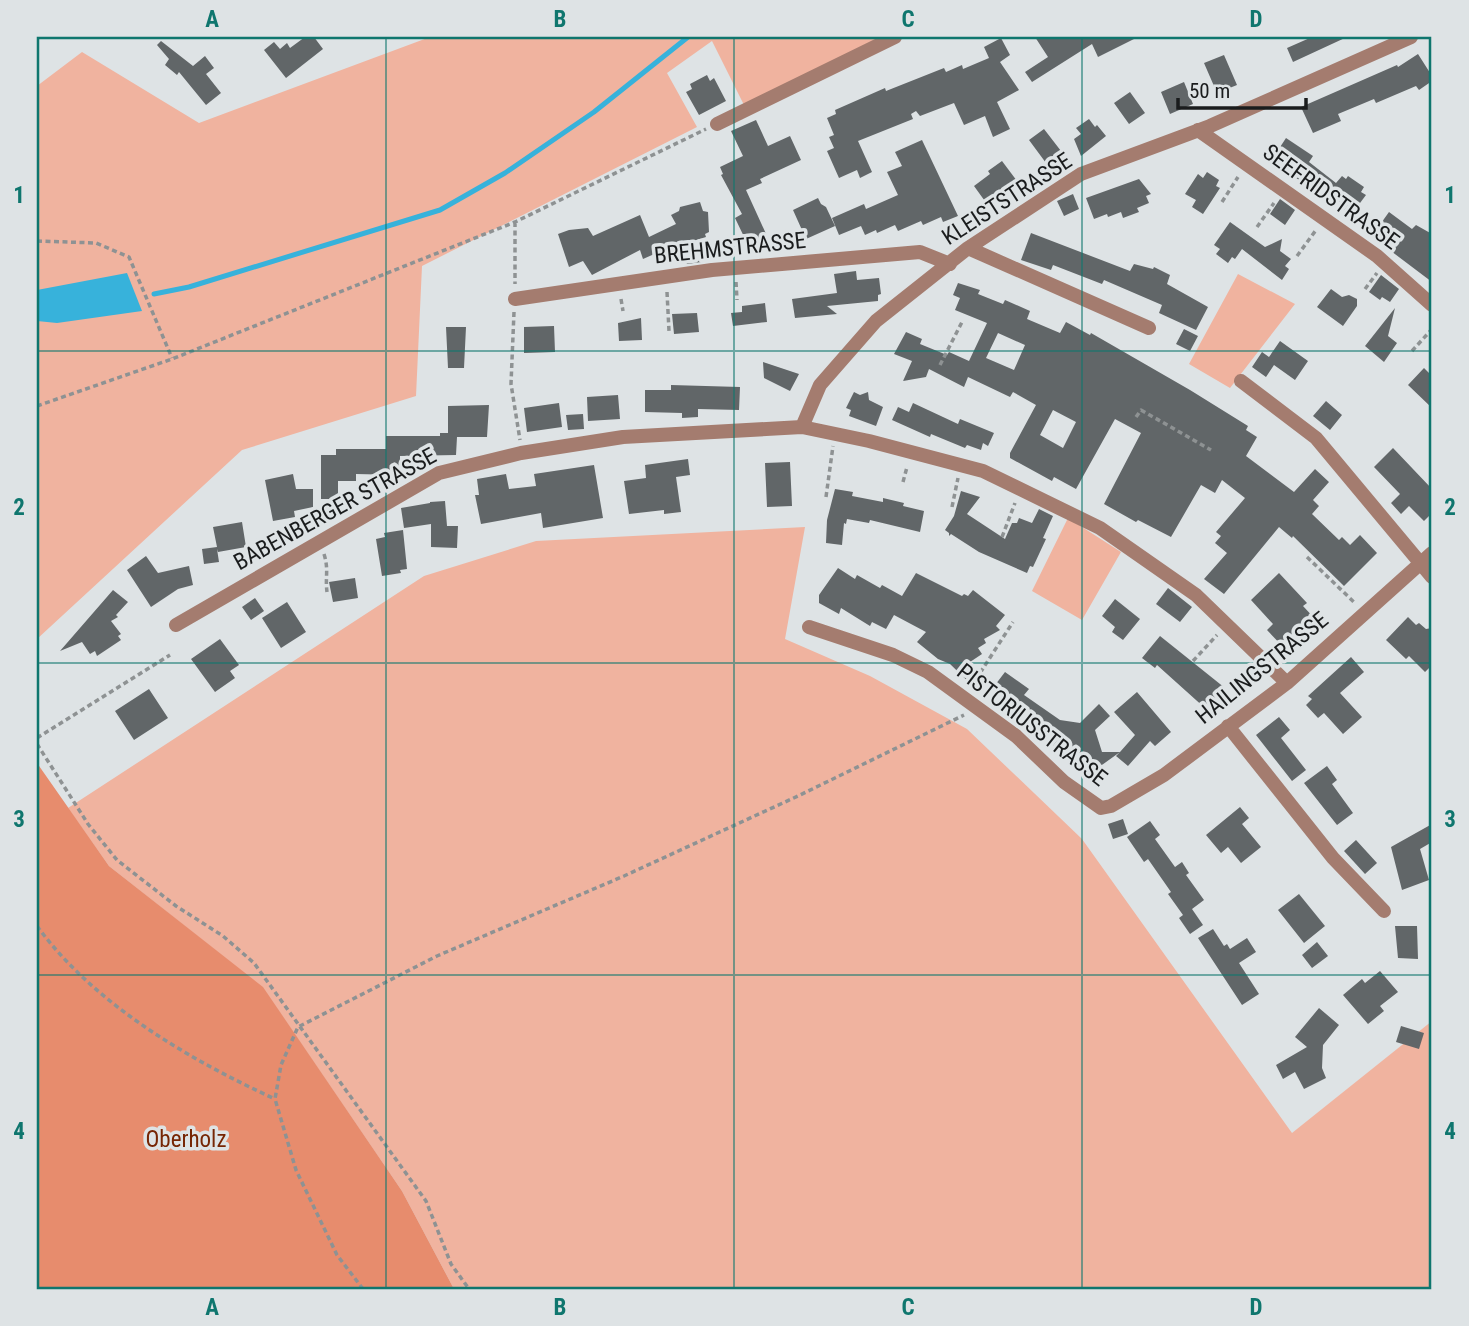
<svg xmlns="http://www.w3.org/2000/svg" width="1469" height="1326" viewBox="0 0 1469 1326" font-family="'Roboto Condensed',sans-serif">
<rect width="100%" height="100%" fill="#dee3e5"/>
<path fill="#f0b39f" d="M430 37H883L744 105 712 41 667 73 697 127 422 266 416 396 242 450 37 639V86L82 52 199 123Z
M1238 274 1295 304 1230 388 1189 364Z
M1068 518 1121 552 1082 620 1032 591Z
M805 527 785 639 870 676 967 729 1082 839 1292 1133 1432 1021V1289H454L402 1191 263 988 109 866 68 808 424 576 536 541Z"/>
<path fill="#e78c6d" d="M37 763 109 866 263 987 402 1191 454 1289H37Z"/>
<path fill="#37b2db" d="M127 273 142 311 57 323 37 321V290Z"/>
<g fill="none" stroke-linecap="round" stroke-linejoin="round">
<path stroke="#37b2db" stroke-width="5" d="M154 294 189 287 440 210 505 173 594 112 688 37"/>
</g>
<path fill="#616668" fill-rule="evenodd" d="M305 37H314L323 49 286 78 264 50 274 42 280 49 287 43 290 48Z
M1035 37H1138L1098 57 1092 44 1032 82 1025 72 1048 57Z
M1312 37H1347L1293 62 1287 48Z
M1001 38 1010 55 1000 62 1019 90 997 102 1010 129 993 137 985 116 964 125 954 103 920 116 916 111 911 114 913 119 858 141 872 172 860 178 857 170 839 178 827 151 834 148 829 137 834 135 827 118 836 114 835 110 885 88 886 91 944 68 946 72 962 65 963 69 989 58 984 47Z
M161 41 193 66 205 56 214 68 206 74 221 93 206 105 179 72 177 75 165 65 169 59 157 45Z
M1418 54 1432 76V81L1419 90 1416 86 1376 103 1374 99 1338 114 1341 121 1313 133 1301 107 1397 65 1398 67Z
M1224 55 1237 85 1217 93 1204 63Z
M707 75 710 81 714 78 726 101 699 115 686 92 692 89 690 84Z
M1184 82 1193 104 1170 114 1161 92Z
M1130 92 1145 113 1129 124 1114 103Z
M1089 119 1095 127 1097 125 1106 136 1081 156 1074 139 1081 134 1076 128Z
M756 120 768 146 790 136 801 160 760 179 762 183 746 190 767 236 748 245 735 218 742 214 721 175 723 174 720 167 743 156 731 131Z
M1044 129 1061 151 1046 163 1029 140Z
M1286 138 1313 156 1309 162 1336 183 1342 176 1346 179 1348 176 1364 187 1361 192 1366 195 1351 215 1271 161Z
M922 140 958 216 943 222 941 217 923 225 921 221 898 231 895 225 877 233 876 230 865 235 861 226 839 235 832 218 864 204 866 209 898 195 887 172 902 166 895 152Z
M1002 161 1017 181 987 204 974 186 990 174 988 171Z
M1207 172 1219 180 1216 186 1220 188 1203 214 1192 207 1196 200 1185 194 1198 174 1203 178Z
M1139 179 1151 194 1146 196 1149 203 1137 208 1139 212 1123 218 1121 212 1108 217 1107 214 1094 219 1086 198Z
M1073 194 1079 209 1064 216 1057 201Z
M818 198 821 204 826 207 835 226 806 239 793 210Z
M1280 199 1295 210 1285 225 1270 214Z
M700 202 703 211 708 212 709 232 705 234 706 237 693 241 701 262 687 264 677 244 643 259 640 250 592 275 583 261 569 267 558 234 569 230 588 228 593 236 640 215 649 237 676 224 671 215 679 211 680 207Z
M1389 212 1412 229 1416 225 1432 234V282L1379 242 1382 238 1374 233Z
M1230 222 1265 247 1282 239 1280 251 1291 259 1285 266 1289 269 1282 280 1242 249 1235 259 1232 257 1228 263 1216 254 1220 249 1214 245Z
M1031 233 1130 271 1134 264 1153 269 1154 267 1170 275 1167 284 1208 307 1196 330 1159 313 1162 305 1104 280 1102 284 1053 265 1051 270 1021 260Z
M856 271 857 280 879 278 881 294 878 295V301L827 306 837 314 795 318 792 299 837 293 834 274Z
M1381 275 1399 289 1390 302 1382 297 1380 300 1369 292Z
M958 283 980 290 978 294 1003 304 1005 300 1030 311 1027 319 1060 333 1066 322 1090 335 1091 333 1190 390 1248 426 1246 430 1257 437 1246 456 1294 492 1315 469 1329 482 1313 500 1319 506 1312 514 1339 540 1342 537 1350 545 1360 535 1377 553 1344 586 1293 536 1292 538 1279 527 1224 594 1204 579 1227 553 1215 543 1221 536 1216 532 1245 498 1222 480 1215 493 1201 485 1171 537 1138 520 1136 522 1104 504 1141 433 1115 419 1076 489 1054 477 1052 481 1010 458V453L1036 405 1013 392 1010 397 968 377 964 387 929 369 926 377 903 381 912 361 894 354 906 332 922 339 920 344 947 355 949 352 969 361 987 323 955 310 960 298 953 295ZM998 333 1025 345 1014 370 986 358ZM1053 410 1076 422 1063 448 1040 435Z
M1331 289 1342 297 1349 295 1357 299V306L1343 326 1317 307Z
M765 303 767 322 733 326 731 313 742 312V306Z
M1395 308 1388 336 1397 343 1384 362 1365 346Z
M697 313 699 332 674 334 672 314Z
M641 318 642 340 619 341 618 323Z
M554 326 555 352 524 353V327Z
M446 327H466L464 368H448Z
M1184 329 1198 336 1190 351 1176 344Z
M1280 341 1308 361 1295 380 1274 365 1266 377 1252 367 1262 352 1269 357Z
M763 362 799 374 790 391 764 378Z
M1424 368 1432 376V408L1408 385Z
M671 385 740 387 739 410 698 409V417L682 418V413L645 412V390H671Z
M854 392 860 395 868 392 869 400 883 407 876 426 849 416 851 410 846 408Z
M618 395 620 419 588 421 587 397Z
M1326 401 1342 415 1330 430 1313 416Z
M559 403 562 427 527 432 524 408Z
M913 403 958 424 960 419 994 433 988 446 983 443 981 450 967 445 965 448 931 434 930 437 892 420 898 407 909 412Z
M489 405 487 437H457L456 455 400 456V475L356 474V481H338V499H321V455H336V449H386V436H440V433H448V406Z
M583 414 584 429 568 430 566 415Z
M1393 448 1432 489V513L1424 521 1409 506 1401 514 1391 503 1400 494 1374 467Z
M688 459 690 475 676 477 681 512 664 514V510L629 514 624 481 646 478 645 465Z
M790 462 792 506 767 507 765 463Z
M594 465 603 518 543 528 541 513 481 524 475 495H479L477 479 506 474 509 489 536 486 534 474Z
M293 474 296 489H313V507L294 511 295 517 273 521 265 480Z
M835 489 853 492 852 496 883 502V498L904 503 903 506 924 511 920 532 870 520 869 523 847 519 846 524 844 523 842 545 826 543 827 520Z
M961 491 980 497 967 514 1005 539 1012 523H1017L1019 518 1032 523 1039 509 1053 516 1043 538 1046 539 1033 567 1030 566 1027 573 979 552 951 534 949 536V533L945 530 954 516Z
M445 501 447 526H458L457 548 431 547V524L404 528 401 508 430 503V502Z
M242 522 246 547 218 552 217 549 219 562 204 564 202 549 217 547 213 527Z
M403 530 407 569 400 570 401 573 382 576 376 539 385 537 384 533Z
M146 556 158 573 189 566 193 585 178 589 151 607 127 570Z
M838 568 855 579 857 575 880 588 882 585 902 596 916 573 962 596 964 594 968 596 973 590 1005 615 996 626 1000 630 984 639 986 643 978 648 982 654 967 664 980 689 978 691 950 664 938 659 917 642 926 632 894 615 886 629 872 622 870 626 841 608 839 614 819 603V595Z
M1279 573 1307 603 1303 606 1316 620 1285 649 1267 630 1273 624 1251 600Z
M355 578 358 598 333 602 329 582Z
M1168 588 1192 607 1180 622 1156 604Z
M113 590 128 602 116 615 118 617 111 621 121 634 118 636 121 640 97 656 95 651 90 654 82 642 60 651Z
M255 598 264 611 251 620 242 607Z
M1115 599 1140 619 1123 640 1112 632 1115 627 1102 616Z
M287 602 306 632 281 648 262 618Z
M1408 617 1416 625 1419 623 1426 629 1432 628V665L1425 672 1409 656 1406 659 1386 640Z
M1160 636 1225 688 1206 709 1157 665 1155 668 1142 658Z
M220 639 239 665 230 671 235 678 215 692 191 659Z
M1351 657 1364 672 1340 693 1362 717 1343 734 1324 713 1318 718 1306 705 1312 699 1308 696Z
M1005 672 1029 689 1024 695 1060 720 1080 723 1099 704 1110 716 1095 730 1102 752H1120L1135 735 1114 712 1137 692 1171 732 1155 746 1150 741 1128 766 1116 756 1120 752 1088 775 1068 757 1066 759 1060 754 1048 740 1052 735 992 689Z
M149 689 168 718 134 740 115 711Z
M1279 717 1290 730 1281 738 1306 770 1292 781 1256 735Z
M1327 766 1337 780 1332 784 1353 813 1337 825 1304 783Z
M1240 807 1249 818 1242 824 1261 847 1241 863 1228 847 1221 853 1206 835Z
M1123 819 1128 834 1113 839 1108 824Z
M1150 821 1160 835 1155 839 1175 867 1182 862 1189 873 1186 875 1204 900 1192 909 1203 925 1190 934 1179 918 1183 915 1168 894 1171 892 1148 859 1144 862 1127 837Z
M1432 824V842L1420 849 1429 880 1402 890 1391 847Z
M1356 840 1377 863 1365 874 1344 851Z
M1299 894 1325 926 1304 943 1278 910Z
M1395 926H1417L1418 959 1398 958Z
M1213 929 1224 946 1227 944 1230 949 1247 938 1256 952 1239 963 1259 994 1242 1005 1198 938Z
M1317 942 1328 956 1312 968 1302 955Z
M1380 971 1398 992 1380 1006 1384 1011 1368 1024 1343 995 1362 979 1365 983Z
M1319 1008 1339 1025 1323 1045 1322 1068 1326 1078 1304 1089 1295 1072 1283 1079 1276 1065 1307 1047 1295 1037Z
M1401 1026 1424 1033 1419 1049 1396 1042Z"/>
<g fill="none" stroke-linecap="round" stroke-linejoin="round">
<path stroke="#8e9293" stroke-width="3.5" stroke-dasharray="5 3.5" stroke-linecap="butt" d="M294 37V38
M1222 202 1238 177
M515 222V284
M1257 227 1274 203
M37 241 96 243 129 257 172 358
M1297 256 1316 230
M736 282 737 300
M1365 289 1377 273
M667 292 669 331
M621 299 623 311
M514 312 511 384 520 440
M1412 351 1432 329
M940 365 962 322
M37 406 172 359 515 222 706 129
M1136 417 1141 410 1211 450
M903 482 907 467
M826 497 833 446
M952 507 958 478
M1002 537 1015 503
M324 554C329 570 325 577 327 592
M1307 557 1356 604
M1193 661 1217 635
M971 687 1013 622
M37 738 170 655
M37 744 88 824 117 860 176 906 223 936 254 963 426 1201 451 1264 469 1289
M37 926C94 1004 188 1059 275 1099
M363 1289 337 1255 296 1170 275 1099 281 1065 298 1027 437 956 624 876 798 796 964 715"/>
<path stroke="#a47c6f" stroke-width="14" d="M717 124 895 37
M1198 130 1377 256 1432 305
M968 248 1149 328
M515 299 712 270 920 252 950 264
M1241 381 1316 438 1432 577
M802 427 820 385 876 321 968 248 1081 174 1210 126 1411 37
M176 625 439 473 521 453 623 437 802 427 869 441 983 471 1100 528 1196 595 1287 683
M809 627 893 655 928 672 1016 736 1064 782 1101 808 1111 806 1164 775 1287 683 1432 553
M1228 726 1333 858 1384 911"/>
</g>
<path fill="none" stroke="#0f766e" stroke-width="2" stroke-opacity="0.55" d="M386 37V1289M734 37V1289M1082 37V1289M37 351H1432M37 663H1432M37 975H1432"/>
<g text-anchor="middle" dominant-baseline="central" stroke-width="7" stroke-linejoin="round" paint-order="stroke">
<g font-size="23" fill="#1a1c1d" stroke="#dee3e5">
<text transform="translate(1331 197) rotate(36)">SEEFRIDSTRASSE</text>
<text transform="translate(1007 199) rotate(-33)">KLEISTSTRASSE</text>
<text transform="translate(730 248) rotate(-6)">BREHMSTRASSE</text>
<text transform="translate(335 509) rotate(-29)">BABENBERGER STRASSE</text>
<text transform="translate(1262 668) rotate(-39)">HAILINGSTRASSE</text>
<text transform="translate(1032 725) rotate(38)">PISTORIUSSTRASSE</text>
</g>
<g font-size="23" fill="#762504" stroke="#dee3e5">
<text x="186" y="1139">Oberholz</text>
</g>
</g>
<rect width="1469" height="1326" fill="none" stroke="#dee3e5" stroke-width="77"/>
<path d="M1178 98v10h128v-10" fill="none" stroke="#1a1c1d" stroke-width="3.5"/>
<text x="1189" y="98" font-size="21" fill="#1a1c1d" stroke="#dee3e5" stroke-width="5" paint-order="stroke">50 m</text>
<rect x="38" y="38" width="1392" height="1250" fill="none" stroke="#0f766e" stroke-width="2.5"/>
<g font-size="23" text-anchor="middle" font-weight="bold" fill="#0f766e">
<text x="212" y="27">A</text>
<text x="560" y="27">B</text>
<text x="908" y="27">C</text>
<text x="1256" y="27">D</text>
<text x="19" y="203">1</text>
<text x="1450" y="203">1</text>
<text x="19" y="515">2</text>
<text x="1450" y="515">2</text>
<text x="19" y="827">3</text>
<text x="1450" y="827">3</text>
<text x="19" y="1139">4</text>
<text x="1450" y="1139">4</text>
<text x="212" y="1315">A</text>
<text x="560" y="1315">B</text>
<text x="908" y="1315">C</text>
<text x="1256" y="1315">D</text>
</g>
</svg>
